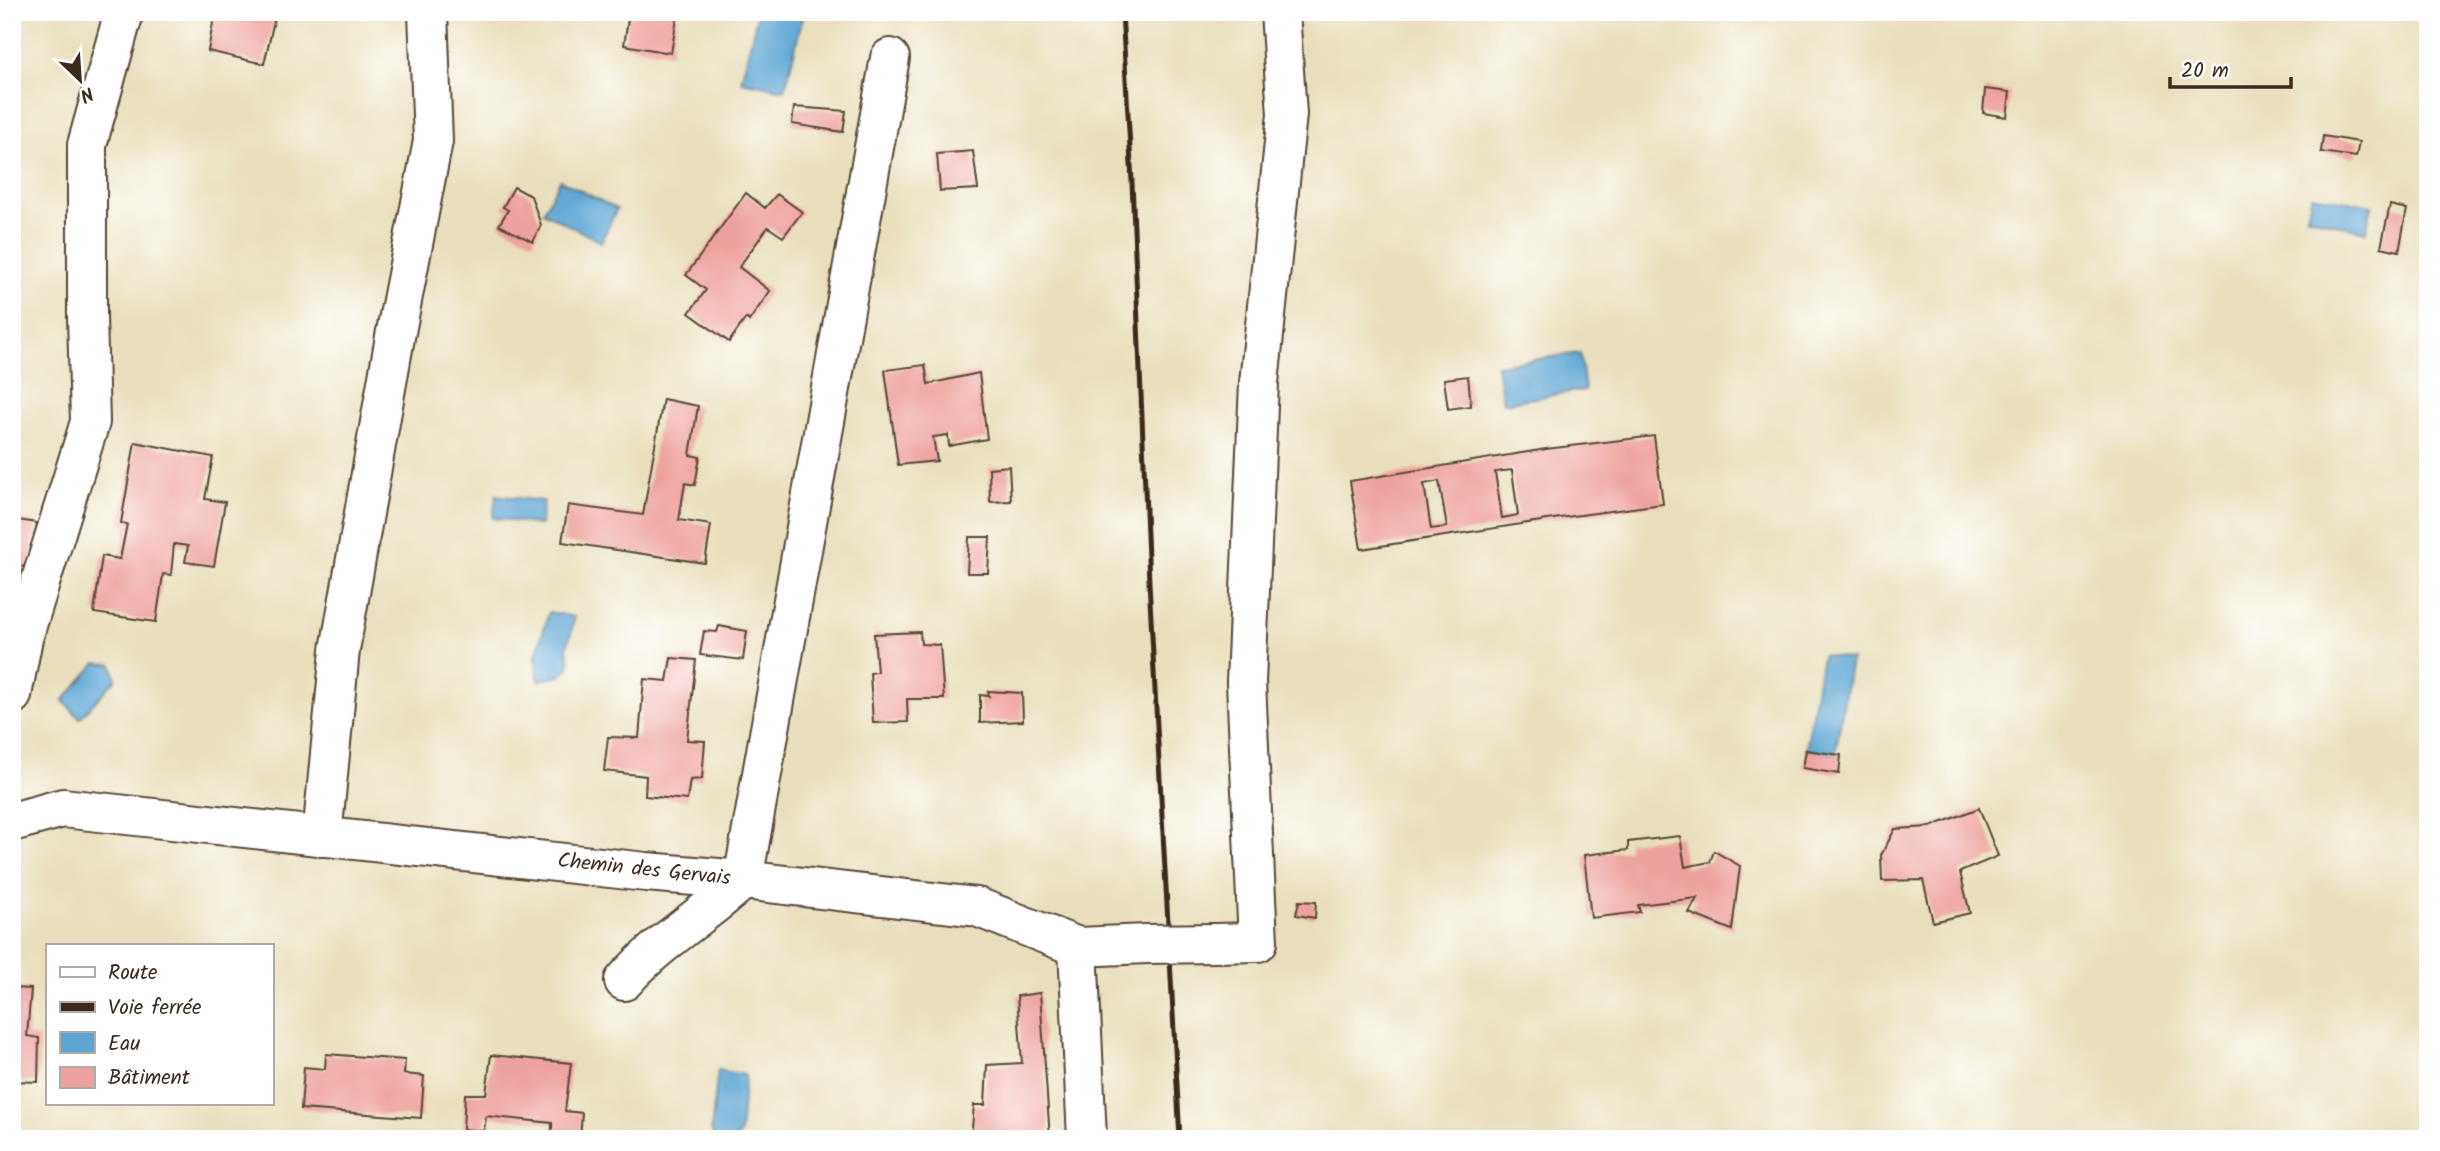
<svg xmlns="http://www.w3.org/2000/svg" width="2440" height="1151" viewBox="0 0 2440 1151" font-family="Kalam,sans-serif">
<rect width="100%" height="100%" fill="#fff"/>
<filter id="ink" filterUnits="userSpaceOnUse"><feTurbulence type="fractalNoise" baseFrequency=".0143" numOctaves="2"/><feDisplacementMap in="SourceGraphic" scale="14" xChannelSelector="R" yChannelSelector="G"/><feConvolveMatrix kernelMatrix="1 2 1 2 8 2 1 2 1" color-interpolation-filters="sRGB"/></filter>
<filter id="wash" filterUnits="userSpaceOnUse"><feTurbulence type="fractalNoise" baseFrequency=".00686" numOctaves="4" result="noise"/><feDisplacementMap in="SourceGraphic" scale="28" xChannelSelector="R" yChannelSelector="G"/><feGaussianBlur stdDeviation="1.57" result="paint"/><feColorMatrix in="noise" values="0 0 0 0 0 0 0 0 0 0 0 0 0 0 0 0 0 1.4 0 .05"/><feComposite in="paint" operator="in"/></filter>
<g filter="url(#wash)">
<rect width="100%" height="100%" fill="#e9dfbc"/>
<path fill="#5da6d4" stroke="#4c6879" stroke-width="2" d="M758 12H785L803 16 785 90 741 81Z
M560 180 617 209 601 242 543 212Z
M2312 195 2372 205 2366 232 2307 216Z
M1580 353 1585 390 1503 403 1497 365Z
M496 495 544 501 540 525 493 518Z
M549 612 575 617 567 648 570 662 568 669 560 676 539 680 535 659Z
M1822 655 1851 659 1835 755 1806 750Z
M96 663 112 664 116 679 80 718 63 701Z
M718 1070 745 1075 740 1134 735 1139H715L711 1130Z"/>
<g id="blocks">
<path fill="#eea29f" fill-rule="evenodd" d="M215 12H276L264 64 208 51Z
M629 12H678L671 53 624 45Z
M1985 89 2010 92 2007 117 1983 113Z
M794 107 846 111 843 132 792 124Z
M2323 136 2359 142 2356 157 2321 152Z
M973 151 978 189 940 191 937 154Z
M514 187 531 196 541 225 533 242 499 225 508 210 503 207Z
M746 193 765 208 777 194 802 212 783 237 768 227 739 267 770 291 749 321 746 318 729 342 689 313 706 290 686 275Z
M2390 205 2407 209 2399 251 2381 247Z
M925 365 928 384 979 373 987 439 949 446 948 435 933 437 937 461 898 465 885 370Z
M1468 376 1471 406 1448 409 1444 379Z
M663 399 698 406 690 455 700 457 695 485 685 483 679 520 711 525 705 563 562 542 568 505 643 515Z
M1654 436 1663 504 1573 516 1361 549 1350 481 1546 449ZM1512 470 1518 515 1502 518 1495 472ZM1439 481 1447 527 1431 529 1424 484Z
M135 442 213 457 205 499 225 502 214 566 185 562 188 546 174 544 171 575 163 574 156 622 94 613 102 556 120 559 127 524 121 523Z
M1009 466 1011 501 990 502 989 468Z
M12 519 37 523 29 568 12 564Z
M969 537H990L988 573H967Z
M719 626 747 631 743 660 700 655 704 631 717 632Z
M920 632 921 644 940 645 944 699H907L908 722 873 723 870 673 877 672 874 634Z
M671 658 696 660 687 740 705 741 702 779 690 780 687 800 645 796 646 776 604 771 608 737 639 738 644 679 667 681Z
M988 691 1022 693 1023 721 980 723V695L989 696Z
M1806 750 1841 755 1839 774 1803 768Z
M1979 808 1998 856 1960 872 1970 913 1933 922 1923 880 1882 881 1881 855 1895 829 1930 827Z
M1680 836 1685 867 1710 862 1714 851 1740 866 1732 930 1689 913 1697 898 1638 905 1640 912 1591 918 1584 855 1628 850V842Z
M1299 901 1316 902 1315 918 1296 915Z
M12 988 31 989 27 1036 39 1038 38 1082 12 1081Z
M1040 993 1050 1139H971L974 1105H985L987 1065 1022 1063 1017 996Z
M326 1054 405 1060 404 1074 424 1076 421 1118 301 1109 304 1067 325 1069Z
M491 1055 571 1063 565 1111 582 1113 580 1139 552 1137V1123L486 1116 484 1131 463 1129 465 1094H486Z"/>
</g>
</g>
<g filter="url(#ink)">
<use href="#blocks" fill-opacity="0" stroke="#554536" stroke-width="2"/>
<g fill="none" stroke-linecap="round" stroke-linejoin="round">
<g stroke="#554536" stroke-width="42">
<path id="minor" d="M12 695 23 638 90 422 87 317V145L124 12
M12 822 63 808 646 872 743 880 977 907 1078 947 1087 1139
M322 837 340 650 395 337 433 141 428 12
M1215 943 1258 942 1246 682 1259 383 1287 114 1280 12
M1078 947 1147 944
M624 981C658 942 705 915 743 880L890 58"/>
</g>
<use href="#minor" stroke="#fff" stroke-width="38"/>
<path stroke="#3b2a1e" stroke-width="5" d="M1122 12 1132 182 1149 582 1180 1139"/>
<g stroke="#554536" stroke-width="42" stroke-linecap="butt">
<path id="minor-bridge" d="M1147 944 1215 943"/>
</g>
<use href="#minor-bridge" stroke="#fff" stroke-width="38"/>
</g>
</g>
<g text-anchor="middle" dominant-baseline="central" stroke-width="7" stroke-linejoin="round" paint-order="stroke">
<g font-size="21" fill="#3b2a1e" stroke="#fff">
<text transform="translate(644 870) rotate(6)">Chemin des Gervais</text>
</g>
</g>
<rect width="2440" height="1151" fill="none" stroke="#fff" stroke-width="42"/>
<rect x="46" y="944" width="228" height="161" fill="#ffffff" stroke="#b1aaa5" stroke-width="2"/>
<rect x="60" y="967" width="35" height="10" fill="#ffffff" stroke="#b1aaa5" stroke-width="2"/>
<text x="108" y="979" font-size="21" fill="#3b2a1e">Route</text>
<rect x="60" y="1002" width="35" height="10" fill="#3b2a1e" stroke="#b1aaa5" stroke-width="2"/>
<text x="108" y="1014" font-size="21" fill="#3b2a1e">Voie ferrée</text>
<rect x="60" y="1032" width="35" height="21" fill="#5da6d4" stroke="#b1aaa5" stroke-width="2"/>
<text x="108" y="1050" font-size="21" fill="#3b2a1e">Eau</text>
<rect x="60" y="1067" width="35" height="21" fill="#eea29f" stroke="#b1aaa5" stroke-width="2"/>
<text x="108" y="1084" font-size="21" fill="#3b2a1e">Bâtiment</text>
<g transform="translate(80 80) rotate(155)" stroke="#ffffff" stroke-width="5" paint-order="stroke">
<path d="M0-5L12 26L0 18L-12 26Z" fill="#3b2a1e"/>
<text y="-10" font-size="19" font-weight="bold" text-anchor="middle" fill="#3b2a1e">N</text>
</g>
<path d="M2170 77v10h121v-10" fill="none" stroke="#3b2a1e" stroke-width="3.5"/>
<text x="2181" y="77" font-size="21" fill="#3b2a1e" stroke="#ffffff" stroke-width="5" paint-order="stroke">20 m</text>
</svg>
